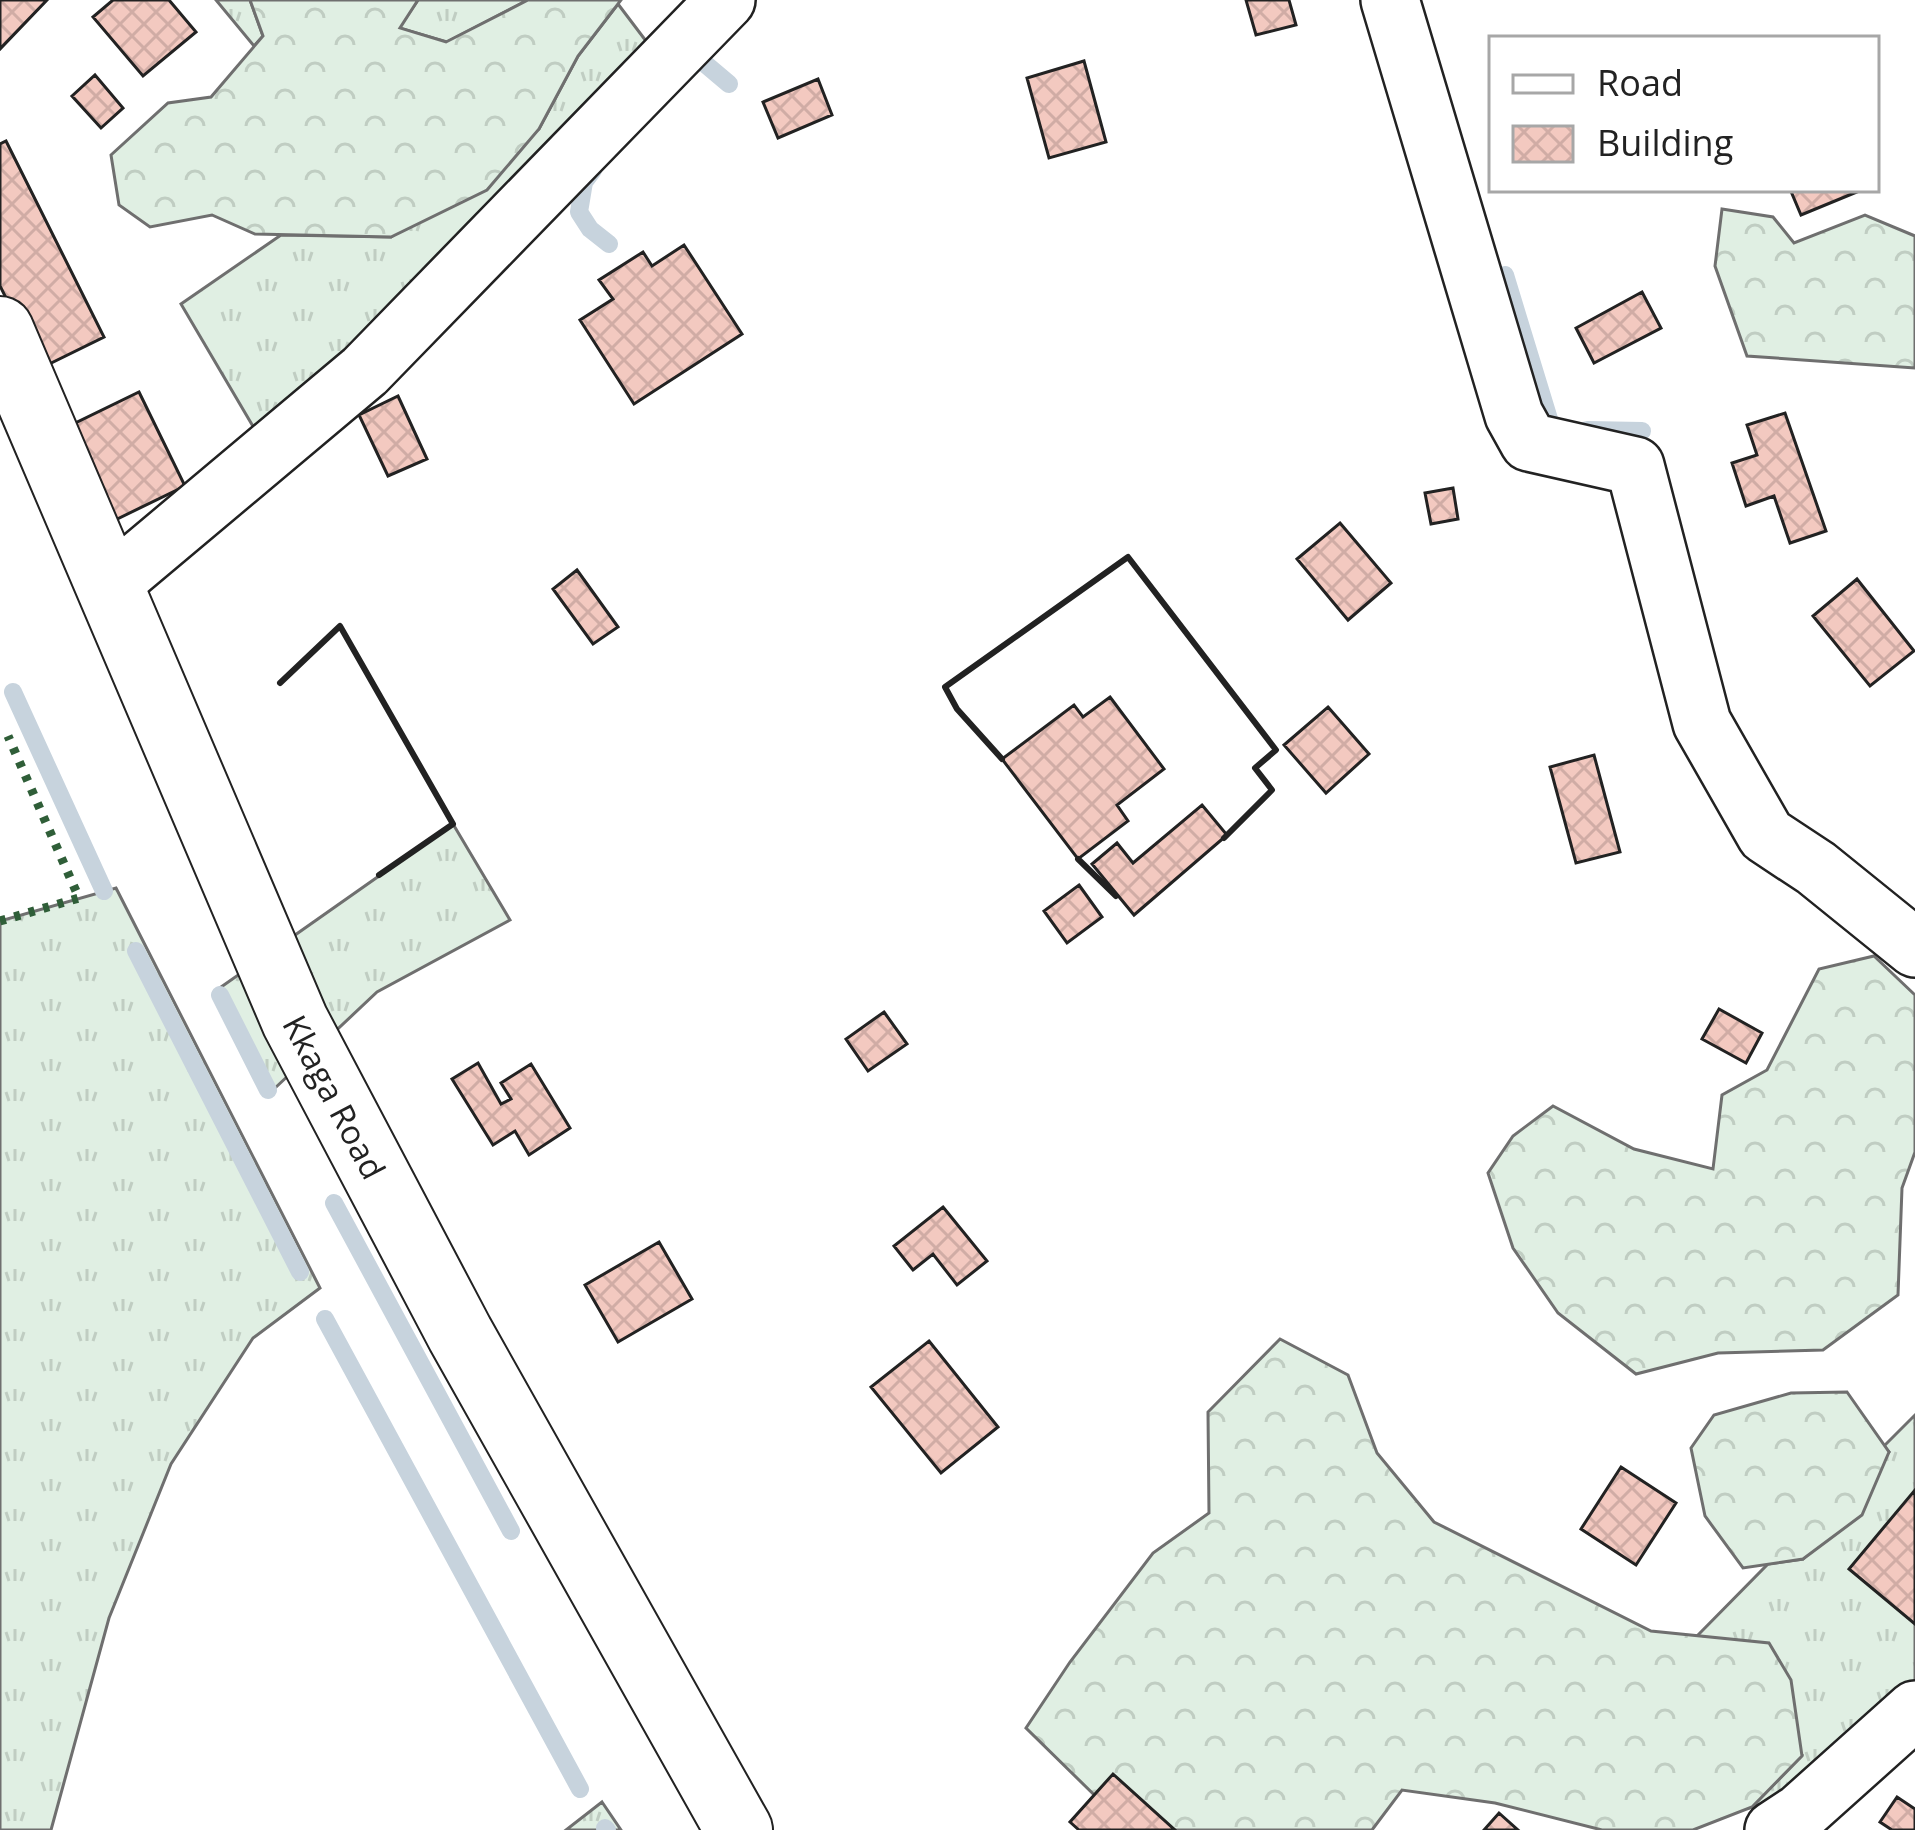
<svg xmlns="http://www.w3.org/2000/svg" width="1915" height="1830" viewBox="0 0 1915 1830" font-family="'Open Sans',sans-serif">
<defs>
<pattern id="grass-tufts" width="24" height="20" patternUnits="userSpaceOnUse" patternTransform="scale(3)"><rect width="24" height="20" fill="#e0efe3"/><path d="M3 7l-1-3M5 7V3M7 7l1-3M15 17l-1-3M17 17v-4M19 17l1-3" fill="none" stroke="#c0cdc2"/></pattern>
<pattern id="forest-crowns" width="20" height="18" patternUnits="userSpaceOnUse" patternTransform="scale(3)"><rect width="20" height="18" fill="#e0efe3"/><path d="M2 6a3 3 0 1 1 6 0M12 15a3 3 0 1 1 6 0" fill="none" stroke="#c0cdc2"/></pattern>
<pattern id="building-cross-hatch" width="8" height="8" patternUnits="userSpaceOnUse" patternTransform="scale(3)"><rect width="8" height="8" fill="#f3c9c0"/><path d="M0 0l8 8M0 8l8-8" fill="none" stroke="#d0aca5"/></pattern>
</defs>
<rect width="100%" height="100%" fill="#fff"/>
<path fill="url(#grass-tufts)" stroke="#6f6f6f" stroke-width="3" d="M216 0H250L263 36 254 46Z
M418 0H528L447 42 399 28Z
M618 4 646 41 360 346 254 428 181 304 281 235 391 237 539 129 578 56Z
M453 824 510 920 377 992 274 1089 214 992Z
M116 888 320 1288 253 1338 171 1464 109 1618 51 1830H0V921Z
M1915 1415V1681L1791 1795 1752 1807 1802 1755 1697 1636 1768 1564 1803 1559 1889 1452 1884 1446Z
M602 1802 621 1830H566Z"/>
<path fill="url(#forest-crowns)" stroke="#6f6f6f" stroke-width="3" d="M250 0H418L400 28 446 42 528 0H621L578 56 539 129 487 190 391 237 255 234 212 215 150 227 119 205 111 155 168 103 211 97 263 36Z
M1722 209 1773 217 1794 243 1865 215 1915 236V368L1747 356 1715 266Z
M1874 956 1915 995V1152L1902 1188 1898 1295 1823 1350 1718 1353 1636 1374 1558 1313 1513 1248 1488 1173 1513 1136 1553 1106 1634 1149 1713 1169 1722 1095 1767 1070 1819 969Z
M1280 1339 1348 1375 1377 1453 1434 1522 1651 1631 1769 1643 1791 1680 1802 1756 1752 1807 1693 1830H1602L1495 1803 1402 1790 1372 1830H1130L1026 1728 1070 1662 1153 1553 1209 1513 1208 1412Z
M1847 1392 1889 1452 1862 1515 1803 1559 1743 1568 1705 1516 1691 1448 1714 1415 1791 1393Z"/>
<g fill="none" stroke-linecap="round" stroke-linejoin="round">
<path stroke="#c7d3dd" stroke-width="18" d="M687 65 697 57 729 84
M593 170 584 182 579 212 590 229 609 244
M1505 275 1552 429H1559
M1587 430 1642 431
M13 692 104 891
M136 951 300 1272
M220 995 268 1090
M334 1203 511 1531
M325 1319 580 1789
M605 1828 607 1830"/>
</g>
<path fill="url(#building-cross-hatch)" stroke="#222" stroke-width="3" d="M0 0H47L0 49Z
M113 0H169L196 32 143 76 93 17Z
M1246 0H1289L1296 25 1256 35Z
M1084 61 1106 142 1049 158 1027 78Z
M95 75 123 108 101 128 72 96Z
M818 79 832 115 778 138 763 102Z
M6 141 104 337 41 368 0 286V144Z
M1790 189H1864L1801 215Z
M684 245 742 334 634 404 580 320 613 299 599 280 643 252 652 266Z
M1642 292 1661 328 1594 363 1576 328Z
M139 392 185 486 107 524 61 430Z
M398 396 427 459 388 476 359 415Z
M1785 413 1826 531 1790 543 1774 496 1746 506 1732 463 1757 455 1747 425Z
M1453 488 1458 519 1431 524 1425 493Z
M1340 523 1391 583 1348 620 1297 559Z
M577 570 618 627 593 644 553 589Z
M1857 579 1914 651 1870 686 1813 616Z
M1110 697 1164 769 1117 805 1128 821 1078 859 1002 759 1074 705 1083 717Z
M1328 707 1369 754 1326 793 1284 745Z
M1594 755 1620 852 1576 863 1550 767Z
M1202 805 1227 835 1134 915 1092 864 1117 843 1133 863Z
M1079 885 1102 917 1067 943 1044 911Z
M1719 1009 1762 1033 1746 1063 1702 1039Z
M884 1012 907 1044 868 1071 846 1039Z
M478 1063 501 1104 511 1099 501 1083 531 1064 570 1128 529 1155 515 1131 493 1145 452 1079Z
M943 1207 987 1261 957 1285 933 1254 913 1270 894 1246Z
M659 1242 692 1299 618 1342 585 1285Z
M929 1341 998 1427 941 1473 871 1387Z
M1621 1467 1676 1503 1636 1565 1581 1529Z
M1915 1490V1624L1849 1569Z
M1113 1774 1175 1830H1079L1070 1822Z
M1897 1797 1915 1809V1830H1892L1880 1822Z
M1499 1813 1518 1830H1484Z"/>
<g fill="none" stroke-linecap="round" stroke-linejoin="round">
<g stroke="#222" stroke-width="62">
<path id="street" d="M1390 0 1514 415 1529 442 1635 466 1702 723 1766 835 1816 868 1915 948
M109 586 365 371 726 0
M1774 1830 1800 1813 1915 1710"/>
</g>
<g stroke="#222" stroke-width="70">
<g id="secondary">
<path id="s1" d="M0 330 295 1021 460 1334 739 1830"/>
</g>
</g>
<use href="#street" stroke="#fff" stroke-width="57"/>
<use href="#secondary" stroke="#fff" stroke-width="66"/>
<path stroke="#2f5e38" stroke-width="9" stroke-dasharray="6 9" stroke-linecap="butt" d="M0 921 79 898 8 736"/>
<path stroke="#222" stroke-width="6" d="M280 683 340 626 453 824 379 875
M1002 759 957 709 945 687 1128 557 1276 750 1255 768 1272 790 1224 838
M1078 859 1116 896"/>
</g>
<g text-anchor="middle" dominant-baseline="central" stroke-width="9" stroke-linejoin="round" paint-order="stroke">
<g font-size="33" fill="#222" stroke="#fff">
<text stroke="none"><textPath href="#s1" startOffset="837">Kkaga Road</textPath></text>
</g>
</g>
<rect x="1489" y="36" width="390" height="156" fill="#ffffff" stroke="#a7a7a7" stroke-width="3"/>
<rect x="1513" y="75" width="60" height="18" fill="#ffffff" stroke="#a7a7a7" stroke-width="3"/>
<text x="1597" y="96" font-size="36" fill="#222222">Road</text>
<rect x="1513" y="126" width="60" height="36" fill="url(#building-cross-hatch)" stroke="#a7a7a7" stroke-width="3"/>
<text x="1597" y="156" font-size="36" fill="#222222">Building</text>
</svg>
